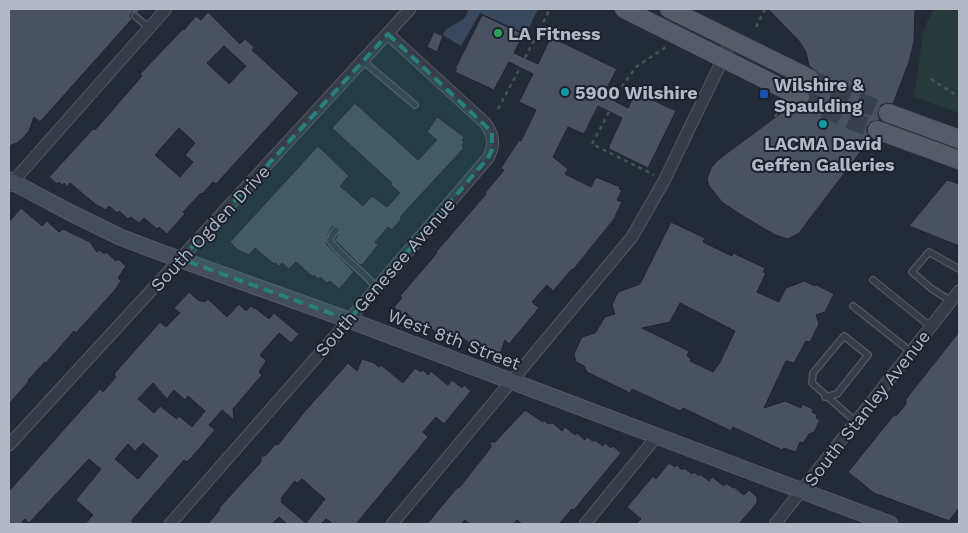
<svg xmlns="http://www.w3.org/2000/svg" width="968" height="533" viewBox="0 0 968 533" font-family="'Work Sans',sans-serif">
<rect width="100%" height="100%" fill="#232b37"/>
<path fill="#28393a" d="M934 9H959V113L914 97 924 28Z"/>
<path fill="#3a485f" d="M468 9H538L525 36 521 34 522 32 480 13 461 46 443 35C449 22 466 25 468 9Z"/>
<path fill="#4a5261" stroke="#1e242f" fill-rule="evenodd" d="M9 9H141L138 12 132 13 130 16 132 19 40 122 34 117 29 131 24 137 17 143 9 146Z
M768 9H915L914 42 909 62 893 104 887 103 881 105 878 114 880 120 871 122 867 127V132L871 138 799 233 788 239 775 235 738 213 722 202 709 186 707 179 711 168 719 159 792 105 800 108 806 106 811 97 806 88 814 87 819 82 818 73 809 66 806 52 799 41Z
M208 12 240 44 245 39 254 47 252 50 299 93 216 184 213 182 202 194 201 193 183 212 185 214 167 234 159 227 157 229 144 218 139 223 131 217 128 219 119 211 117 213 109 206 106 210 95 204 70 183 67 187 64 183 62 185 59 182 57 184 49 177 93 129 95 130 142 76 140 74 183 29 184 30 196 16 201 20ZM224 46 246 66 229 84 207 63ZM179 128 195 143 185 155 193 162 180 177 155 155Z
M482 15 521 33 522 37 514 53 538 64 551 37 617 69 603 95 628 108 635 93H638L676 111 648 168 609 149V146L622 118 598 106 584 134 568 127 553 157 568 169 565 174 591 187 596 177 620 187 619 189 622 190 617 200 622 202 614 219 573 270 572 269 553 291 547 285 532 302 539 308 509 344 505 340 500 354 469 343 457 333 453 337 445 330 441 336 426 325 423 328 405 312 403 315 394 307 402 298 400 296 437 253 436 252 486 194 485 193 504 170 501 168 519 140 521 141 536 110 519 102 533 74 509 62 494 90 455 72 457 69H455Z
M434 32 443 36 437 52 427 47Z
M355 103 418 160 437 140 427 132 437 117 464 137 462 140 464 142 462 146 464 148 400 217 402 218 392 230 388 227 375 242 378 245 363 264 360 265 335 240 340 229 337 226 332 227 328 234 326 244 354 272 339 289 330 281 327 283 320 277 318 279 314 275 313 277 296 262 289 269 282 263 279 266 276 263 274 264 255 248 249 255 238 250 230 242 318 146 349 176 340 186 363 206 372 196 387 207 400 193 390 184 392 183 332 128Z
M947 180 959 184V246L909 226Z
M21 208 42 226 47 221 59 232 63 229 90 242 97 252 100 250 104 254 106 252 116 261 118 259 126 266 118 278 121 281 115 290 76 333 74 331 46 363 45 362 28 380 29 381 9 404V222Z
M671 222 705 238 703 242 709 245 732 256 733 253 765 268 763 272 766 273 757 292 779 302 786 288 804 281 815 286V284L834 294 825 312 816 315 819 324 810 342 806 341 794 363 786 361 764 408 785 401 801 408 802 404 813 409 812 412 817 415 816 418 820 420 814 432 809 434 803 443 800 442 796 452 784 448 782 450 733 427 731 431 683 408 680 411 632 389 630 393 587 372 584 366 576 362 574 354 582 337 595 333 605 317 615 314 612 305 618 292 640 284ZM680 303 735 331 720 362 713 372 690 361 691 359 687 356 689 351 642 328 670 322Z
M189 292 198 300 205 302 208 299 227 317 239 304 246 311 251 306 255 309V308L269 319 274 313 299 334 291 343 279 333 260 355 266 361 259 372 262 375 233 409 234 420 222 410 209 425 215 430 192 457 187 462 184 460 132 520 133 524H85L93 515 76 500 101 469 89 459 29 523 25 519 21 524H9V491L100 389 103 392 116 377 114 374 160 322 166 327 180 313 174 308ZM153 383 167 399 174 390 185 400 188 396 205 411 192 427 179 416 177 419 160 406 154 413 138 399ZM143 443 158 456 138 479 115 459 128 444 135 451Z
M959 332V508L949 521 874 493 848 472 894 415 896 416 906 404V399Z
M362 359 374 363 379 367 381 365 403 383 415 368 421 372 423 370 428 375 431 371 445 383 448 385 452 380 462 388 464 385 471 391 444 424 436 417 423 432 428 437 356 524H333L326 519 321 524H287L279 517 272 524H208L220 509 219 508 261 462V456H265L276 444 278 445 305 411 348 363 357 371ZM302 479 325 499 306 523 281 502 282 500 281 498 295 481 297 483Z
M525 410 543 422 544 420 548 424 553 423 562 431 565 427 575 435 577 433 585 440 587 437 594 442 595 440 603 446 605 443 611 448 613 446 621 453 574 510 572 509 559 524H522L517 520 513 524H470L465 520 461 524H427L450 496 458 487 459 488 489 450 491 447 490 442H495Z
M669 463 675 467 677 465 682 470 684 468 692 474 694 472 699 476 700 474 709 481 712 477 724 486 726 483 733 488 734 487 744 495 749 490 757 497V503L739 524H636L641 519 627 507 653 476 656 479Z"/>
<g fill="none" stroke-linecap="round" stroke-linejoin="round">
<path stroke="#38404c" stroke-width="18" stroke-dasharray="18 9" stroke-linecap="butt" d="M809 78 855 100 888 113
M800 97 852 121 877 130"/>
<g stroke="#555b66" stroke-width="8">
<path id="lane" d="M135 16 149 28
M363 61 415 105
M336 230 332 235 330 241C344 259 362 270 377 288
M873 280 931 327
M951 301 932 289 912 272 929 252 959 269
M853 306 911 352
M825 397 837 394 868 355 844 336 813 373 812 383 856 422"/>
</g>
<g stroke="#555b66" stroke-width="13">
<path id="street" d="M9 186 166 9
M9 445 410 9
M170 524 349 320 488 158C495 145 494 135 485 123L388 34
M392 524 632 237 664 181 732 40
M585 524 657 436
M775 524 959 291"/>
</g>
<g stroke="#555b66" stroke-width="17">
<path id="secondary" d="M9 180 69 212 120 237 154 250 349 320 890 524"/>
</g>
<g stroke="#404651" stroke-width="19">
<path id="primary" d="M624 9 800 97
M669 9 809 78
M888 113 959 139
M877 130 959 160"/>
</g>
<path stroke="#455458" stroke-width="2.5" stroke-dasharray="4 4" stroke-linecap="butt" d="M756 27 765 9
M525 58 550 9
M931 79 959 97
M614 101 623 85 636 67 666 47
M498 109 520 68
M609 112 592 144 654 175
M775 117 780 108"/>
<use href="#lane" stroke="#373d48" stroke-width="5.5"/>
<use href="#street" stroke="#373d48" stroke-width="11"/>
<use href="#secondary" stroke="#454c5a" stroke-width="15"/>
<use href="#primary" stroke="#555c68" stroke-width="18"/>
</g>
<path fill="#27807b" fill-opacity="0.2" stroke="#27807b" stroke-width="4" stroke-dasharray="10 6" stroke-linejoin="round" d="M388 34 492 132V150L488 158 349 320 181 259Z"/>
<circle fill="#2e9e5b" stroke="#1c222d" stroke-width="2" cx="498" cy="33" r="5"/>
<g fill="#0f9aa8" stroke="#1c222d" stroke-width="2">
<circle cx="565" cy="92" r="5"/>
<circle cx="823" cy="124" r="5"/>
</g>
<rect fill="#1a4fb4" stroke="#1c222d" stroke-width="2" x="759" y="89" width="10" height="10" rx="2.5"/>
<g text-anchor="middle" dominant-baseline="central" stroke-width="4" stroke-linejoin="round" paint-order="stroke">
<g font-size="18" font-weight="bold" fill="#b2b8c4" stroke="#1c222d" text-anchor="start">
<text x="508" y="33">LA Fitness</text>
<text x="774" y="84">Wilshire &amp;<tspan x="774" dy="21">Spaulding</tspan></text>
<text x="575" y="92">5900 Wilshire</text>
<text x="823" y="143" text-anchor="middle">LACMA David<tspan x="823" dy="21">Geffen Galleries</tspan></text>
</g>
<g font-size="18" fill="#b2b8c4" stroke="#1c222d">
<text transform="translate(210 228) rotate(-47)">South Ogden Drive</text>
<text transform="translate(385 277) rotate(-49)">South Genesee Avenue</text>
<text transform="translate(454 339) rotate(21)">West 8th Street</text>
<text transform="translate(867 408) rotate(-52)">South Stanley Avenue</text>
</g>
</g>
<rect width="968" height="533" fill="none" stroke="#b2b8c4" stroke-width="20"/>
</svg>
